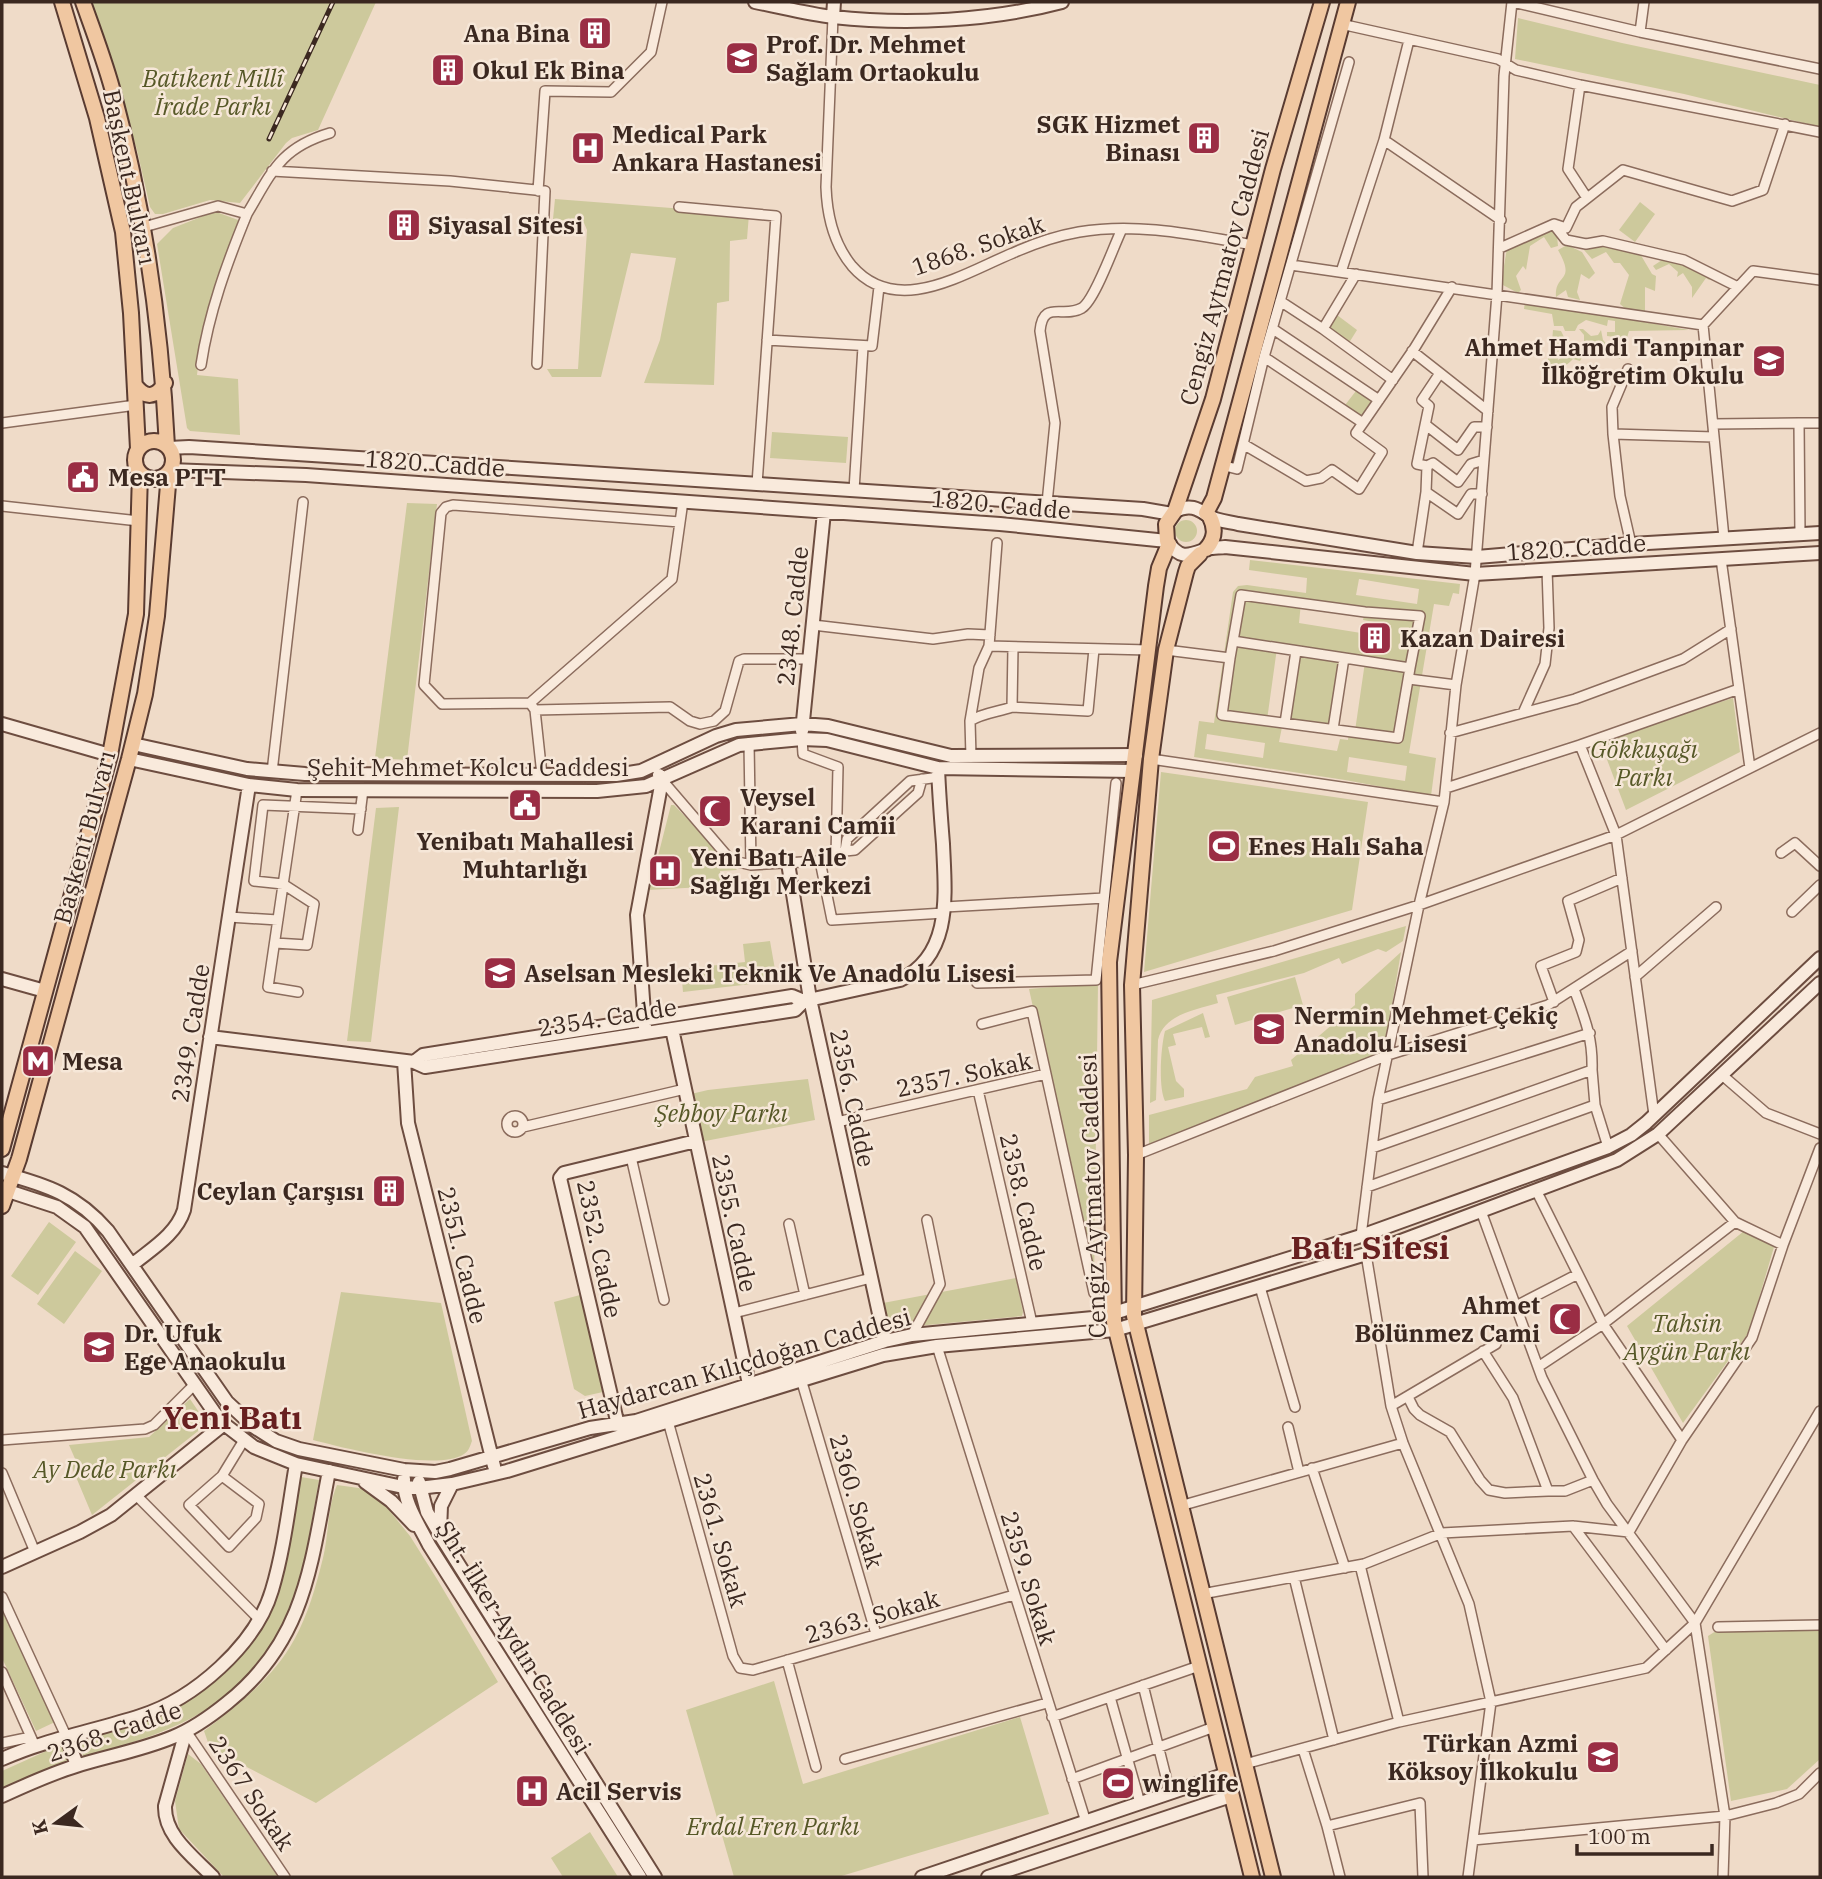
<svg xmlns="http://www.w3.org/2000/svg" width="1822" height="1879" viewBox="0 0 1822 1879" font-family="'IBM Plex Serif',serif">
<rect width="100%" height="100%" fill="#efdbc8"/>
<path fill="#cdc99c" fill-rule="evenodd" d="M92 2H376L318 130 292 138 286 143 240 203 210 200 163 214H155L150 207 137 150Z
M1518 18 1622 43 1820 85V127L1684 94 1515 59Z
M555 199 749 214 747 239 730 241 729 301 717 303 714 385 644 383 660 340 676 258 631 253 601 377H552L547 369H578L587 230 584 223 553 219Z
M1640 202 1655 214 1635 242 1619 230Z
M211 213H219L241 221 202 332 197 375 238 379 240 435 190 431 187 428 157 244 173 228Z
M1552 229 1557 236 1558 246 1551 248 1544 237 1530 246 1526 270 1523 266 1516 276 1521 290 1518 293 1501 284 1507 248Z
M1602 244 1639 252 1652 274 1656 276 1655 291 1645 287V312L1627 310 1620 304 1629 275 1620 263H1614L1606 252 1592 259 1584 250Z
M1567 245 1582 252 1595 273 1589 279 1581 274 1577 292 1580 300 1568 297 1566 290 1556 297C1554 273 1577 283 1558 250Z
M1665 258 1712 277 1709 280 1706 278 1692 298V287L1683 273 1677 277 1678 272 1669 264 1656 270 1653 266Z
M1525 301 1689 330 1629 331 1626 341V356L1619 359 1618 355 1595 354 1596 350 1588 348 1580 361 1573 359C1565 368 1559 368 1548 366V358L1557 355 1558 360 1562 357V351L1551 353 1553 330 1561 331 1565 339 1577 345 1584 342V335L1579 329H1583L1591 336 1598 335 1601 330 1603 340 1609 347 1615 345V337L1607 336V332H1615V321L1608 320 1607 326 1586 320 1578 325 1575 331H1565L1563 326H1554L1552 314 1524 309Z
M1333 312 1357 330 1347 346 1323 329Z
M1359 387 1379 400 1363 423 1342 409Z
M772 432 848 437 846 463 770 458Z
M407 503 437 504 407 760 375 758Z
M1175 531a11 11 0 1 1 22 0a11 11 0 1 1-22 0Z
M1250 560 1460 584 1459 594 1453 593 1449 606 1434 604 1409 753 1436 758 1431 796 1345 780 1194 757 1199 721 1214 723 1233 592 1238 586 1247 585 1306 593 1307 578 1249 570ZM1359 579 1419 589 1417 604 1356 595ZM1301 603 1365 612 1363 620 1391 625 1387 648 1359 644 1361 633 1299 623ZM1277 648 1296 651 1285 723 1267 720ZM1344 658 1365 662 1355 731H1349L1348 740 1340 739 1337 751 1279 742 1282 727 1296 729 1297 725 1333 729ZM1207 734 1265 743 1263 758 1205 749ZM1349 757 1407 766 1405 781 1347 772Z
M1733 698 1740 752 1626 810 1600 741Z
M1161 772 1368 802 1352 910 1144 972Z
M671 805H674L737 870 720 871 722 886 648 890 653 877 673 881 677 865 657 860Z
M399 807 371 1042 347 1041 376 808Z
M1406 926 1403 941 1386 952 1378 949 1342 964 1339 958 1304 973 1216 995 1218 1003C1196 1010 1164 1014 1158 1040L1156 1100 1150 1103 1152 1000Z
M770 941 777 981 683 992 681 969 745 962 743 944Z
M1401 952 1383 1058 1149 1144V1115L1247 1089 1255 1077 1293 1066 1291 1060 1355 1005V994Z
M1295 977 1303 1005 1235 1025 1227 997Z
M1098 983 1094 1286 1029 989Z
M1203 1013 1210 1037 1205 1038 1202 1027 1173 1034 1176 1045 1168 1047 1176 1081 1184 1089V1097L1165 1101C1158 1087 1161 1046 1165 1031Z
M808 1079 815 1120 700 1142 691 1094 708 1090Z
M49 1222 76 1242 38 1295 11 1276Z
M1744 1231 1774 1247 1749 1332 1683 1423 1627 1326Z
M75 1251 102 1271 64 1324 37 1304Z
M1016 1278 1023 1312 1022 1316 895 1328 887 1324 883 1303Z
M341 1292 441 1303 472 1441C470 1446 469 1451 464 1454 437 1472 344 1448 313 1440Z
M580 1295 603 1392 585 1396 574 1389 554 1302Z
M190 1399 207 1424 92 1515 71 1465 76 1461 69 1445 149 1437Z
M301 1477 319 1480C311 1522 306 1566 294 1607 291 1618 282 1629 275 1639 230 1714 164 1734 84 1757L76 1741 151 1718 206 1686 232 1664 254 1638 274 1606Z
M337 1485 366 1489 371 1495 380 1499 410 1536 437 1579 498 1682 316 1803 210 1748 204 1731C237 1706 274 1677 294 1640 308 1615 316 1586 323 1558 329 1533 327 1509 337 1485Z
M2 1606 55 1722 36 1731 2 1658Z
M1820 1630V1759L1787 1789 1731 1801 1708 1636 1716 1631Z
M774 1681 803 1784 1020 1717 1049 1814 838 1877H734L686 1710Z
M62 1744 69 1760 2 1789V1771Z
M188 1754 201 1764 278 1877H224L179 1829 175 1801Z
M590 1832 618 1877H563L551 1858Z"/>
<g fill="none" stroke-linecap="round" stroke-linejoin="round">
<g stroke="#8b6c5d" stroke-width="12">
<path id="street" d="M1513 2 1640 32 1820 69
M833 17 826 187C827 216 833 243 852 266 897 318 964 273 1013 253 1033 244 1056 236 1079 232 1137 222 1195 235 1253 245
M1341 24 1498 59 1516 70 1580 85 1820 132
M1640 32 1644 2
M1409 40 1384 140 1501 220
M1580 85 1568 169 1587 198
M272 171 450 181 545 191 537 364
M538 191 545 91 611 92 651 52 662 2
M679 207 776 216 757 484
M1555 226 1566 240 1586 244 1603 241 1684 260 1738 287
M144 227 218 206 247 214C272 172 280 148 330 133
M1500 248 1554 224 1566 228 1576 207 1623 170 1732 201 1763 190 1785 124
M1291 265 1703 325
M1341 272 1384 140
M1356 274 1323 329 1393 380
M1280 301 1323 329
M1273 329 1379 400
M767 340 872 346 879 287
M1412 351 1440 373
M1264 357 1363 423 1414 349 1452 287
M201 365C209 312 227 263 247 214
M2 423 136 405
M1799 423H1820
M1713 424 1799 423 1800 534
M1426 425 1458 450 1474 427H1487
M1613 434 1612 407 1628 369
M1243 444 1306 481 1321 478 1332 470 1359 489 1382 452 1356 433 1363 423
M1221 465 1237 469 1264 357 1349 62
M1427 466 1433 463 1458 482 1471 464 1484 460
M854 490 863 347
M1426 492 1458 514 1471 494H1482
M1047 503 1055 423 1040 331C1043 299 1063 319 1082 308 1095 300 1114 245 1122 229
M2 506 139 521
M1724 538 1703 325 1753 271 1820 280
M997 543 989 646 1149 650
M1631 544 1620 496 1613 434 1714 437
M1417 553 1426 492 1427 466 1417 464 1429 406 1422 400 1440 373 1488 411
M1721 559 1750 768
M1547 569 1549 628 1545 664 1523 713 1575 699 1683 659 1731 629
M813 625 933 639 968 634 990 635
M1233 641 1241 595 1365 612 1420 616 1410 668
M1013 647 1012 707 1088 711 1094 649
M1166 650 1230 658 1222 715 1398 738 1410 668 1233 641 1230 658
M1409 679 1456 685
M530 703 672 579 683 501
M535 710 670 707 690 721 700 724 714 721 725 711 739 661 744 659H809
M970 721 979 668 989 646
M1285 723 1296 651
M1333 729 1344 658
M1450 733 1523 713
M802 739 803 754 838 767 836 856
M749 743 751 865 820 861 845 851 855 850 918 793 922 779
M1580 745 1616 835 1654 1115
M971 757 970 721C982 713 998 712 1012 707
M1151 759 1444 802
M272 772 303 502
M542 775 535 710 530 703 442 704 424 685 441 513 446 507 453 505 680 522
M662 780 728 857 738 862 751 865
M1446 788 1580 745 1739 689
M297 790 268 987 298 992
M358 830 363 790
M845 851 847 839 910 781 939 777
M1781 853 1795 843 1820 866
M820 861 832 920 944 913
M945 907 1104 898
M1792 912 1820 885
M229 917 278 920
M275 943 307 945 314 904 283 884 254 881 263 805 361 809
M1635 977 1716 907
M977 983 1096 980 1116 783
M1132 985 1274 951 1419 905 1616 835 1820 733
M1554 1002 1541 966 1576 952 1579 940 1568 901 1622 878
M982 1024 1032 1011 1046 1074
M1592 1070 1595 1105
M1722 1075 1766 1113 1820 1134
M978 1090 1032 1323
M1378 1100 1590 1033
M507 1124a8 8 0 1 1 16 0a8 8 0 1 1-16 0Z
M837 1122 1046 1074 1094 1293
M523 1127 685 1089
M1658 1134 1735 1222 1783 1245
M1372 1148 1592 1070C1593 1038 1585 1019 1574 989
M1136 1155 1388 1055 1548 1005 1632 951
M631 1157 664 1300
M1367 1187 1595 1105 1608 1147
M1536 1190 1603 1324 1682 1440
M1481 1211 1542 1378 1593 1480 1607 1504 1695 1623 1725 1816 1723 1877
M789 1224 805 1295
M1361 1236 1378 1100 1419 905 1444 802 1456 685 1475 574 1497 294 1504 76 1512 2
M1366 1254 1391 1406 1403 1443 1469 1604 1491 1702 1468 1877
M1260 1287 1295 1407
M1516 1306 1578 1274
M734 1313 871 1278
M912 1335 940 1284 927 1220
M937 1346 1086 1822
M1483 1351 1513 1398 1548 1491H1565L1593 1480
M1538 1367 1603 1324 1735 1222
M801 1379 876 1634
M1408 1397 1414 1409 1420 1415 1450 1432 1480 1480 1489 1490 1505 1493 1548 1491
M1391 1406 1496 1344
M668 1421 733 1656 740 1668 753 1670 1014 1595
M1288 1427 1299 1472
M2 1440 145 1429 154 1425 195 1384
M1312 1468 1345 1568
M2 1473 35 1552
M222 1476 189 1505 229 1547 256 1518 259 1504 222 1476 244 1440
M137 1496 259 1619
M1180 1506 1403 1443
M1573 1526 1666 1650
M1360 1565 1399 1722
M1294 1577 1334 1740
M1202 1594 1364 1564 1442 1533 1573 1526 1629 1532 1682 1440 1752 1338 1783 1245 1820 1148
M2 1597 66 1736
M1718 1627 1820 1625
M787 1660 816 1767
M2 1672 35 1746
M1143 1685 1170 1793
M1110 1697 1140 1803
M1052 1717 1199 1666
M186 1731 285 1877
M2 1743 31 1737
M1303 1749 1327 1826 1420 1803 1423 1877
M845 1759 1047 1703
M1245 1764 1399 1722 1646 1668 1695 1623 1820 1411
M1072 1779 1214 1727
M1327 1826 1340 1877
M1473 1840 1725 1816 1776 1803 1799 1794 1820 1773"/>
</g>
<g stroke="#6d4d40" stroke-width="16">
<path id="secondary" d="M755 2C781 7 807 14 833 17 907 25 991 21 1062 2
M833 17 834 2
M169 448 189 447 1143 509 1172 514
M170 470 306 475 1000 524 1167 541C1181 561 1189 555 1207 549 1213 547 1220 548 1225 547L1475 574 1820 553
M1175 511C1190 504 1197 508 1209 516 1216 521 1230 522 1238 524L1417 553 1477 557 1631 544 1820 533
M2 724 110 755
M802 731 824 512
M133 744 247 769 305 774 616 775 641 771 716 736 736 730 802 724 828 726 951 756 1136 755
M129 759 249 785 297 790 597 791 646 786 739 745 802 739 827 740 938 768 1133 771
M788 863 810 999 885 1341
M2 979 45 991
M645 1027 637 915 662 780 659 775
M672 1029 749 1384
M210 1037 414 1062 425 1067 795 1010 804 1001 900 980C953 955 945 893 943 844 941 819 939 793 938 768
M404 1061 408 1123 494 1466
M414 1062 423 1055 792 996 804 1001
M2 1173C47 1185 77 1195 108 1231L227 1402 254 1427 276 1441 299 1449 404 1470 435 1472 450 1469 590 1428 636 1421 885 1341 912 1335 1093 1318 1114 1313 1361 1236 1608 1147 1631 1135 1646 1123 1820 958
M2 1189 57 1207 85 1227 214 1412 224 1424 254 1447 296 1464 403 1487 419 1488 452 1484 507 1471 883 1355 937 1346 1115 1330 1366 1254 1617 1160 1658 1134 1820 983
M132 1265C151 1249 176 1235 184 1210L249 785
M618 1425 560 1178 564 1173 696 1141
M404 1479C403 1502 419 1525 429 1545L640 1877
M365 1482 391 1501 414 1525
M419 1482 427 1512 442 1538 655 1877
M440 1531 441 1506 452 1484
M2 1567 80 1532 111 1515 224 1424
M186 1731 165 1806C164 1836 194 1857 213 1877
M66 1736 77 1765
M2 1759C47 1739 94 1731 140 1716 194 1699 256 1645 272 1590 284 1550 289 1505 296 1464
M2 1796C26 1785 50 1774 76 1766 108 1756 142 1750 173 1737 193 1729 211 1716 227 1703 306 1640 311 1563 329 1471
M922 1877 1226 1774
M988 1877 1231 1796"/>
</g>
<g stroke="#593b31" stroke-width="18">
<path id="primary" d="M62 2 97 118 123 232 131 313 138 449
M83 2C93 30 104 59 112 88 144 206 161 324 167 446
M135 385C145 399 156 398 165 383
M135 460a19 19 0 1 1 38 0a19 19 0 1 1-38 0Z
M1206 513 1214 498 1348 2
M1167 541 1166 524 1175 511 1213 399 1273 169 1322 2
M1169 544 1159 568 1156 586 1109 962 1114 1322 1252 1877
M1206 549C1215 539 1216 529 1210 517
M1200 554 1188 566 1186 572 1166 650 1151 759 1132 985 1136 1155 1134 1316 1273 1877
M2 1149 110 755 136 614 140 473
M2 1206 19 1159 129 759 145 694 157 616 169 473"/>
</g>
<use href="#street" stroke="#f9eadc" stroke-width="9"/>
<use href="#secondary" stroke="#f9eadc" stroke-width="12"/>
<use href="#primary" stroke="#f0c7a1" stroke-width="14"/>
<g stroke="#3b2820" stroke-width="5">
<path id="rail" d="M269 139 333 2"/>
</g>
<use href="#rail" stroke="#f6e7d8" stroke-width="2.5" stroke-dasharray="8" stroke-linecap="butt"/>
</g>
<defs>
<g id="building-square" transform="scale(1.75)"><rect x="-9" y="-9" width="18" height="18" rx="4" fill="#9a2d44" stroke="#f6e7d8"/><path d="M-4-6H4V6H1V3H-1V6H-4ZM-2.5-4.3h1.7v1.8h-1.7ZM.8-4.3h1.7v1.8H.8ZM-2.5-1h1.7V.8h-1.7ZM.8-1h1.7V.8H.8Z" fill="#fff"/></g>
<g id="school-square" transform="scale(1.75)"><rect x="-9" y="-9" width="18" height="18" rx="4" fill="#9a2d44" stroke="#f6e7d8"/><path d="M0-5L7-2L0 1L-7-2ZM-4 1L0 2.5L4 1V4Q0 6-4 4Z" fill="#fff"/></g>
<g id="hospital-square" transform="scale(1.75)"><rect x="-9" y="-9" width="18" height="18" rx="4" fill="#9a2d44" stroke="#f6e7d8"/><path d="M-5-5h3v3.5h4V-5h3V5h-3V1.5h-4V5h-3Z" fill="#fff"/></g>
<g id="civic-square" transform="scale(1.75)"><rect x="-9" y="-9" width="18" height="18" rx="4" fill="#9a2d44" stroke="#f6e7d8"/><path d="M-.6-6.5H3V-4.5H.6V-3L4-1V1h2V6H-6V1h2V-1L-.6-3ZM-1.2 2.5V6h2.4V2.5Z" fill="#fff"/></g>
<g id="mosque-square" transform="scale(1.75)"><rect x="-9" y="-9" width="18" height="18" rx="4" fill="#9a2d44" stroke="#f6e7d8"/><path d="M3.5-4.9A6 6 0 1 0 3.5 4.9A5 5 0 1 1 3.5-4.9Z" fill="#fff"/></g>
<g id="stadium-square" transform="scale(1.75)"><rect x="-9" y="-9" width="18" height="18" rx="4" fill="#9a2d44" stroke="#f6e7d8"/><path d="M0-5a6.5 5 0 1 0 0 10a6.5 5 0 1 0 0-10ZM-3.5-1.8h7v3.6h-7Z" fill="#fff"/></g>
<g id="metro-square" transform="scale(1.75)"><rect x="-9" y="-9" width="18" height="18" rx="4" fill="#9a2d44" stroke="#f6e7d8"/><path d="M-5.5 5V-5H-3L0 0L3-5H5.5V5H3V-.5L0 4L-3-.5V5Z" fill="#fff"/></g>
</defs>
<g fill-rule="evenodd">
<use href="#building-square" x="595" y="33"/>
<use href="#school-square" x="742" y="58"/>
<use href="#building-square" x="448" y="70"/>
<use href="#building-square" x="1204" y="138"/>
<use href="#hospital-square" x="588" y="148"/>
<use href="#building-square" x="404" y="225"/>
<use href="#school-square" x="1769" y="361"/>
<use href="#civic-square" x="83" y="477"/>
<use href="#building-square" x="1375" y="638"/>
<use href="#civic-square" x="525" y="805"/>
<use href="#mosque-square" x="715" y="811"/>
<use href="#stadium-square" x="1224" y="846"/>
<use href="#hospital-square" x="665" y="871"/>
<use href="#school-square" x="500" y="973"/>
<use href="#school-square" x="1269" y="1029"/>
<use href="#metro-square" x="38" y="1061"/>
<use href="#building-square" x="389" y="1191"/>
<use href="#mosque-square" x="1565" y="1319"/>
<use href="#school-square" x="99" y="1347"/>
<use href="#school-square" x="1603" y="1757"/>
<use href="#stadium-square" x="1118" y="1783"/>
<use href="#hospital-square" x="532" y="1791"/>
</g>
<g text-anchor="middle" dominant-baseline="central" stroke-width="5" stroke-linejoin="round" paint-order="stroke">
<g font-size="24" font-weight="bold" fill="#3b2820" stroke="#f6e7d8" text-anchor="start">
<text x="570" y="33" text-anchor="end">Ana Bina</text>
<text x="766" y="44">Prof. Dr. Mehmet<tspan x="766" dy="28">Sağlam Ortaokulu</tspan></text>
<text x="472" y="70">Okul Ek Bina</text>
<text x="1180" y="124" text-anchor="end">SGK Hizmet<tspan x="1180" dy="28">Binası</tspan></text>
<text x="612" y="134">Medical Park<tspan x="612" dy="28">Ankara Hastanesi</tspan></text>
<text x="428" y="225">Siyasal Sitesi</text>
<text x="1744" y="347" text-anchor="end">Ahmet Hamdi Tanpınar<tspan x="1744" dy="28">İlköğretim Okulu</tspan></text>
<text x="108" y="477">Mesa PTT</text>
<text x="1400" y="638">Kazan Dairesi</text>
<text x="740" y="797">Veysel<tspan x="740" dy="28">Karani Camii</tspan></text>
<text x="525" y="841" text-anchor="middle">Yenibatı Mahallesi<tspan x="525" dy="28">Muhtarlığı</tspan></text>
<text x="1248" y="846">Enes Halı Saha</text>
<text x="690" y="857">Yeni Batı Aile<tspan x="690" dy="28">Sağlığı Merkezi</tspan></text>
<text x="524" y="973">Aselsan Mesleki Teknik Ve Anadolu Lisesi</text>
<text x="1294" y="1015">Nermin Mehmet Çekiç<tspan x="1294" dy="28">Anadolu Lisesi</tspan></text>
<text x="62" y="1061">Mesa</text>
<text x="364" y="1191" text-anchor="end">Ceylan Çarşısı</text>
<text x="1540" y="1305" text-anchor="end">Ahmet<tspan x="1540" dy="28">Bölünmez Cami</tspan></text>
<text x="124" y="1333">Dr. Ufuk<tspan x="124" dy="28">Ege Anaokulu</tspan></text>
<text x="1578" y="1743" text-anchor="end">Türkan Azmi<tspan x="1578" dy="28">Köksoy İlkokulu</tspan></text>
<text x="1142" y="1783">winglife</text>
<text x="556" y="1791">Acil Servis</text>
</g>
<g font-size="24" font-style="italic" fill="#565827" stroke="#f6e7d8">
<text x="213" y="78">Batıkent Millî<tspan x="213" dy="28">İrade Parkı</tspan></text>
<text x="1644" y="749">Gökkuşağı<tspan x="1644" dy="28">Parkı</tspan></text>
<text x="721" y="1113">Şebboy Parkı</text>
<text x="1687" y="1323">Tahsin<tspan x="1687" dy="28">Aygün Parkı</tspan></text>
<text x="105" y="1469">Ay Dede Parkı</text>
<text x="773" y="1826">Erdal Eren Parkı</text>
</g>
<g font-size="24" fill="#3b2820" stroke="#f6e7d8">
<text transform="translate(130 177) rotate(78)">Başkent Bulvarı</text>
<text transform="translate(978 245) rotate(-19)">1868. Sokak</text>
<text transform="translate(1224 267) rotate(-75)">Cengiz Aytmatov Caddesi</text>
<text transform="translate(435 463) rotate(4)">1820. Cadde</text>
<text transform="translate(1001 504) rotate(5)">1820. Cadde</text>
<text transform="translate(1576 547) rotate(-4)">1820. Cadde</text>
<text transform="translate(792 616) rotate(-84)">2348. Cadde</text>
<text x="468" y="767">Şehit Mehmet Kolcu Caddesi</text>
<text transform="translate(84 837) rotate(-75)">Başkent Bulvarı</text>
<text transform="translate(607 1017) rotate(-9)">2354. Cadde</text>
<text transform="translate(190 1033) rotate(-81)">2349. Cadde</text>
<text transform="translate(964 1074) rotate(-12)">2357. Sokak</text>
<text transform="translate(853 1098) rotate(78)">2356. Cadde</text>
<text transform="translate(1092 1196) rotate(-92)">Cengiz Aytmatov Caddesi</text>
<text transform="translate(1024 1202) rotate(77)">2358. Cadde</text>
<text transform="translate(735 1223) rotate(78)">2355. Cadde</text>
<text transform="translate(600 1249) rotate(78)">2352. Cadde</text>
<text transform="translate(463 1255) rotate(76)">2351. Cadde</text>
<text transform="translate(744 1363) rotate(-16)">Haydarcan Kılıçdoğan Caddesi</text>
<text transform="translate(857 1501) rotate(74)">2360. Sokak</text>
<text transform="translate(721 1540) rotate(74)">2361. Sokak</text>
<text transform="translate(1029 1578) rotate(73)">2359. Sokak</text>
<text transform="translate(872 1616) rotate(-16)">2363. Sokak</text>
<text transform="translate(514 1637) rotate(58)">Şht. İlker Aydın Caddesi</text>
<text transform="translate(114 1731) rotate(-19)">2368. Cadde</text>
<text transform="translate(252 1793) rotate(56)">2367 Sokak</text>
</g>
<g font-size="32" font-weight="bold" fill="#682020" stroke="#f6e7d8">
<text x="1370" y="1247">Batı Sitesi</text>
<text x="232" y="1417">Yeni Batı</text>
</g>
</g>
<rect width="1822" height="1879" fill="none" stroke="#3b2820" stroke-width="7"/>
<g transform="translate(56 1823) rotate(255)" stroke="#f6e7d8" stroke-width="5" paint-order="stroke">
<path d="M0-5L12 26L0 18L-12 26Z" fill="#3b2820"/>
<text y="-10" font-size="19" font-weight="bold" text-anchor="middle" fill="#3b2820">K</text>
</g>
<path d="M1577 1844v10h135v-10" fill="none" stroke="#3b2820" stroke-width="3.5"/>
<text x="1588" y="1844" font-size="21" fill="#3b2820" stroke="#f6e7d8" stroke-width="5" paint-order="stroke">100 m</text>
</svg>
